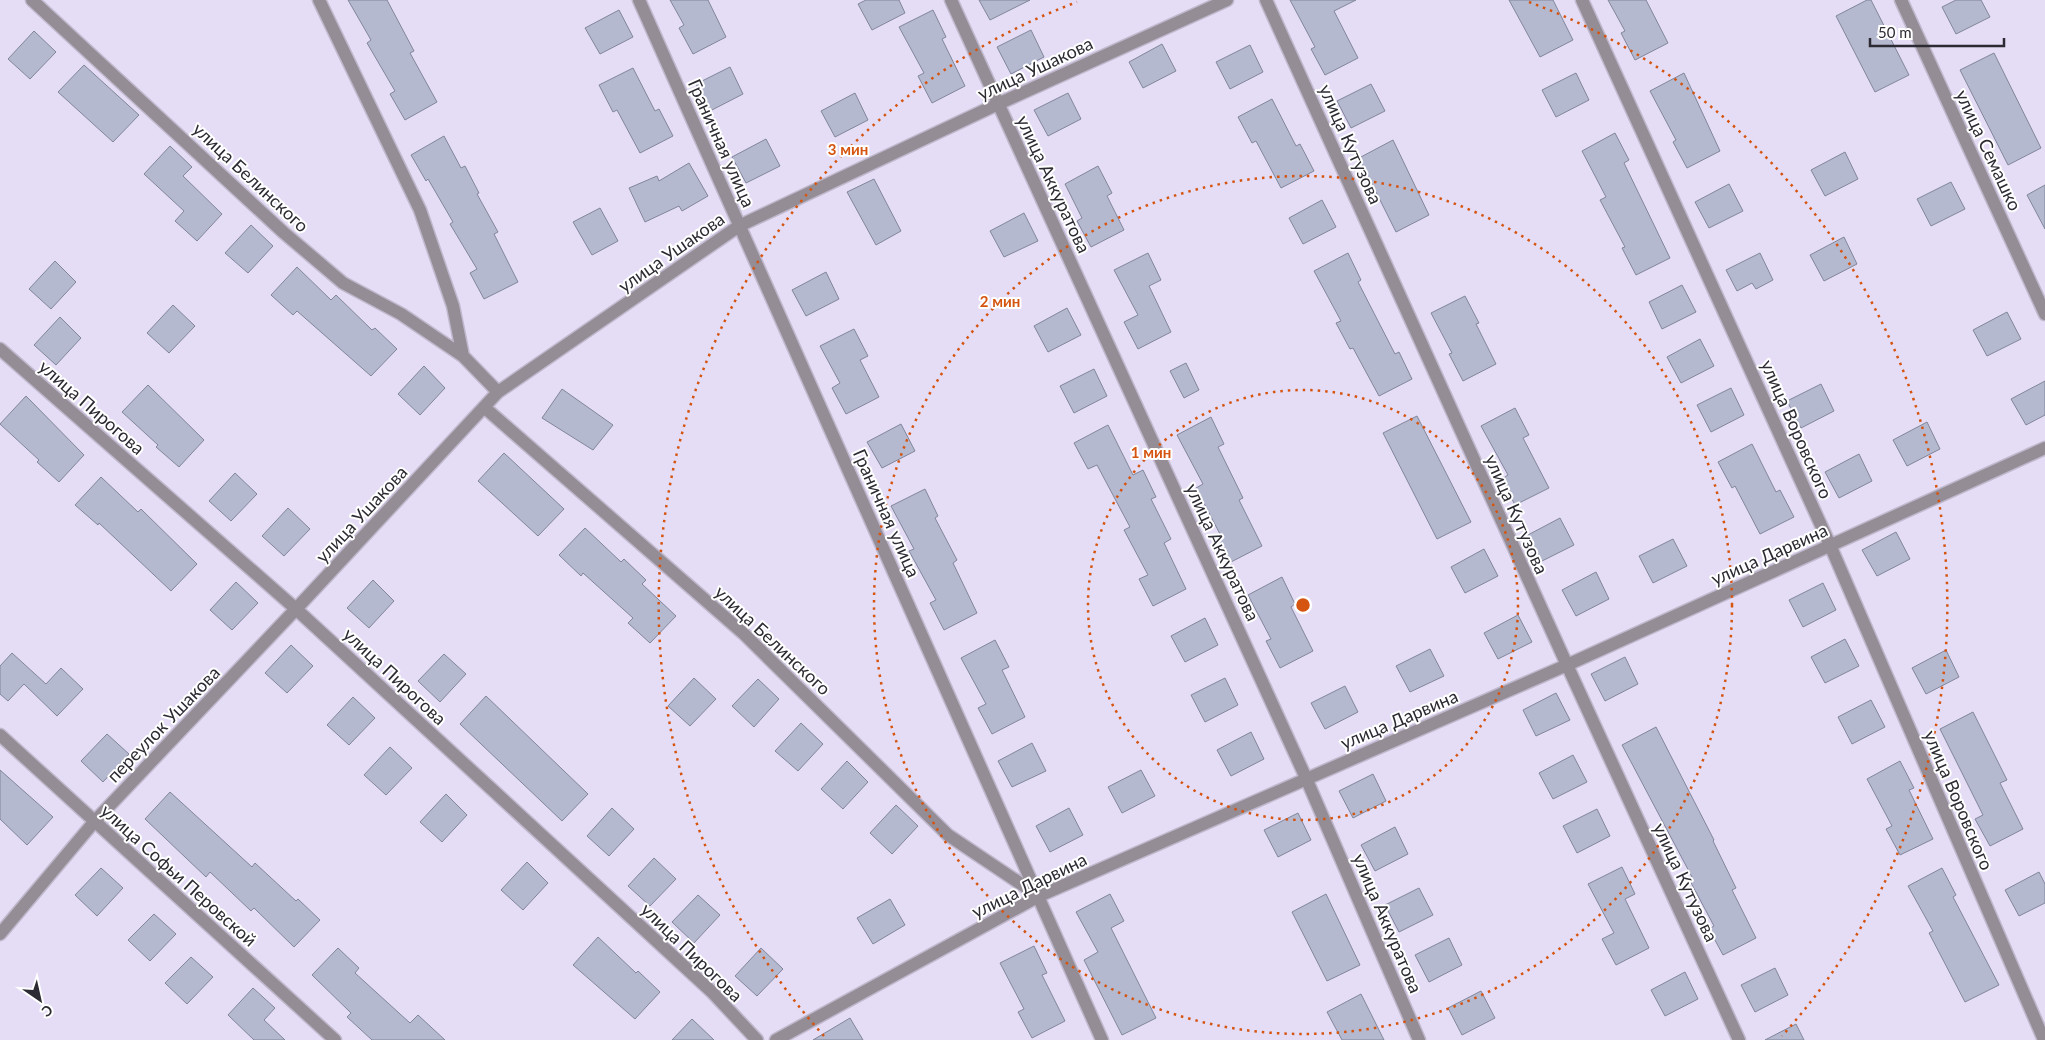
<svg xmlns="http://www.w3.org/2000/svg" width="2045" height="1040" viewBox="0 0 2045 1040" font-family="Lato,sans-serif">
<rect width="100%" height="100%" fill="#e5ddf5"/>
<path fill="#b4b9d0" stroke="#81869b" d="M348 0H387L414 51 410 53 437 102 405 120 390 94 395 91 367 43 371 40Z
M670 0H708L726 37 693 54 679 28 684 25Z
M866 0H899L905 13 872 30 858 4Z
M979 0H1030L990 20Z
M1290 0H1356L1334 11 1358 58 1325 75 1311 49 1315 47Z
M1509 0H1553L1573 40 1540 57Z
M1608 0H1646L1668 43 1635 60 1621 33 1625 31Z
M1867 0H1871L1909 75 1875 92 1836 16Z
M1956 0H1981L1990 17 1956 34 1942 7Z
M619 10 633 37 600 54 585 28Z
M933 10 946 37 942 39 965 86 932 103 918 76 924 73 899 27Z
M1031 30 1044 57 1011 74 997 47Z
M34 31 56 52 30 79 8 59Z
M1162 44 1176 71 1143 88 1129 62Z
M1250 45 1263 72 1230 89 1216 62Z
M1994 53 2041 148 2008 165 1960 70Z
M84 65 139 115 113 142 58 92Z
M730 67 743 94 710 111 696 84Z
M633 68 655 111 659 109 673 136 640 153 617 110 613 112 599 85Z
M1576 73 1589 100 1556 117 1542 90Z
M1684 73 1720 151 1687 168 1673 142 1676 140 1650 91Z
M1371 84 1385 111 1351 128 1337 101Z
M855 93 868 120 835 137 821 111Z
M1068 93 1081 119 1048 136 1034 110Z
M1272 99 1296 146 1300 144 1314 171 1281 188 1256 141 1252 143 1238 117Z
M1615 133 1629 160 1624 163 1670 258 1636 275 1622 248 1625 247 1600 200 1606 197 1582 151Z
M444 136 461 168 465 166 479 193 477 194 498 232 494 234 518 282 484 299 470 273 477 269 450 224 453 222 428 179 426 181 411 155Z
M766 139 780 166 746 183 732 157Z
M1393 140 1429 215 1396 232 1359 158Z
M170 146 192 167 183 176 222 214 197 241 175 221 184 211 144 174Z
M1845 152 1858 179 1825 196 1811 170Z
M689 163 708 196 682 211 679 206 645 222 629 188 657 176 659 181Z
M1098 166 1112 193 1107 196 1124 230 1091 247 1077 221 1082 218 1065 184Z
M874 179 901 231 876 245 847 192Z
M1951 182 1965 209 1931 226 1917 199Z
M1729 184 1743 211 1709 228 1695 202Z
M2045 185V229L2027 195Z
M1322 200 1336 227 1303 244 1289 218Z
M600 208 618 241 592 255 573 222Z
M1024 213 1038 241 1004 257 990 231Z
M251 225 273 246 248 273 225 253Z
M1844 237 1857 264 1824 281 1810 255Z
M1148 253 1161 280 1149 286 1171 332 1138 349 1124 322 1138 315 1114 270Z
M1348 253 1361 280 1358 282 1395 354 1399 352 1412 379 1379 396 1353 348 1350 349 1336 323 1341 321 1314 271Z
M1760 253 1773 280 1756 289 1752 283 1737 291 1726 270Z
M55 261 76 282 51 309 29 289Z
M297 267 331 300 336 295 372 330 375 328 397 349 371 376 297 311 293 315 271 295Z
M826 272 839 299 806 316 792 290Z
M1682 285 1696 312 1662 329 1649 302Z
M1465 296 1479 323 1476 324 1496 364 1463 381 1449 354 1452 353 1431 313Z
M173 305 195 326 169 353 147 333Z
M1067 308 1081 335 1048 352 1034 326Z
M2007 312 2021 339 1987 356 1973 330Z
M60 317 81 338 56 365 34 345Z
M854 329 868 356 860 360 879 397 846 414 832 388 840 383 820 346Z
M1700 339 1714 366 1681 383 1667 357Z
M1186 363 1199 390 1184 398 1170 371Z
M424 366 445 388 420 415 398 394Z
M1094 369 1107 396 1074 413 1060 386Z
M2045 381V415L2026 425 2011 399Z
M1821 384 1834 411 1801 428 1787 401Z
M148 385 204 440 179 467 156 447 158 445 122 412Z
M1731 388 1744 415 1711 432 1697 405Z
M562 389 613 425 593 450 542 418Z
M26 396 84 455 59 482 37 462 39 460 0 424Z
M1515 408 1529 435 1523 438 1549 488 1515 505 1502 479 1508 475 1481 426Z
M1417 416 1471 522 1437 539 1383 433Z
M1211 417 1224 444 1218 447 1243 498 1239 500 1262 546 1229 563 1215 537 1220 534 1196 488 1203 484 1177 435Z
M1927 422 1940 449 1907 466 1893 440Z
M901 424 915 451 882 468 867 442Z
M1108 425 1133 475 1143 470 1156 497 1151 499 1171 539 1164 543 1186 589 1153 606 1139 579 1148 575 1124 530 1130 527 1097 465 1088 469 1074 443Z
M1752 444 1776 492 1780 490 1794 517 1760 534 1735 486 1732 488 1718 462Z
M504 453 564 509 538 536 478 481Z
M1859 454 1872 481 1839 498 1825 472Z
M235 473 257 494 231 521 209 501Z
M101 477 138 512 141 509 197 564 171 591 99 523 98 525 75 505Z
M925 489 938 516 935 518 957 560 953 563 977 613 944 630 930 603 936 600 909 551 914 549 891 506Z
M288 508 310 529 284 556 262 536Z
M1560 518 1574 545 1540 562 1526 536Z
M585 528 621 562 624 559 646 580 642 584 676 616 650 643 628 623 633 618 583 573 581 576 559 555Z
M1896 532 1910 559 1877 576 1862 550Z
M1673 539 1687 566 1653 583 1639 556Z
M1484 549 1498 576 1465 593 1451 567Z
M1596 572 1609 599 1576 616 1562 590Z
M1282 577 1295 604 1291 607 1313 651 1280 668 1266 641 1271 639 1248 595Z
M373 580 394 601 369 628 347 608Z
M236 582 258 603 232 630 210 610Z
M1823 583 1836 610 1803 627 1789 600Z
M1518 615 1532 642 1498 659 1484 633Z
M1205 618 1218 645 1185 662 1171 636Z
M1845 639 1859 666 1825 683 1811 657Z
M995 640 1009 667 1002 670 1025 717 992 734 978 708 986 704 961 658Z
M291 645 313 666 287 693 265 673Z
M1430 649 1444 676 1410 692 1396 666Z
M1946 650 1959 677 1926 694 1912 668Z
M12 653 46 684 61 668 83 689 57 716 24 684 8 701 0 694V666Z
M444 654 466 674 440 702 418 681Z
M1625 657 1638 684 1605 701 1591 674Z
M694 678 716 699 690 726 668 706Z
M1225 678 1238 705 1205 722 1191 695Z
M758 679 779 699 754 727 732 706Z
M1345 686 1358 712 1325 729 1311 703Z
M1556 693 1570 720 1536 736 1523 710Z
M486 696 588 794 562 821 460 724Z
M353 697 375 718 349 745 327 725Z
M1871 700 1885 727 1852 744 1838 717Z
M1973 712 2007 780 2000 783 2023 829 1990 846 1975 819 1983 815 1940 729Z
M801 723 823 744 798 771 775 751Z
M1656 727 1714 840 1713 841 1736 888 1732 890 1756 938 1723 955 1709 929 1714 926 1689 879 1692 877 1622 745Z
M1251 732 1264 759 1231 776 1217 750Z
M107 734 129 754 103 782 81 761Z
M1032 743 1046 771 1012 787 998 761Z
M390 747 412 768 386 795 364 775Z
M1573 755 1587 782 1553 799 1539 773Z
M847 761 868 782 843 809 821 789Z
M1900 761 1914 788 1909 790 1933 839 1900 855 1886 829 1892 826 1867 779Z
M0 770 53 817 27 845 0 819Z
M1141 770 1155 796 1122 813 1108 787Z
M1373 774 1386 801 1353 818 1339 791Z
M170 792 252 867 255 863 296 901 298 899 320 920 294 947 254 908 251 911 210 872 206 877 145 819Z
M446 794 467 815 442 842 420 822Z
M896 805 918 826 892 854 870 833Z
M612 808 634 829 609 856 587 836Z
M1069 808 1083 835 1050 852 1036 826Z
M1597 809 1610 836 1577 853 1563 826Z
M1298 813 1311 840 1278 857 1264 830Z
M1395 827 1408 854 1375 871 1361 845Z
M654 858 676 879 650 906 628 886Z
M527 862 548 883 523 910 501 890Z
M1622 867 1635 894 1625 899 1649 948 1616 965 1602 939 1614 933 1588 884Z
M101 868 123 888 97 916 75 895Z
M1942 868 1956 895 1953 897 1999 985 1965 1002 1929 933 1933 931 1908 886Z
M2039 872 2045 884V903L2019 916 2005 890Z
M1419 888 1433 915 1399 932 1385 905Z
M1110 894 1124 921 1111 928 1156 1018 1122 1035 1084 960 1098 952 1076 912Z
M1326 894 1360 965 1327 981 1292 912Z
M698 895 720 915 694 943 672 922Z
M890 899 905 925 873 944 857 918Z
M154 914 176 934 150 961 128 940Z
M598 937 636 973 638 971 660 992 635 1019 573 965Z
M1449 938 1462 965 1429 982 1415 955Z
M1034 946 1047 973 1042 975 1065 1021 1032 1038 1018 1012 1024 1009 1000 963Z
M338 948 359 968 355 973 410 1023 418 1015 445 1040H372L347 1017 351 1013 312 975Z
M761 948 783 969 757 996 735 976Z
M191 957 213 977 187 1004 165 983Z
M1775 968 1788 995 1755 1012 1741 985Z
M1685 972 1698 999 1665 1016 1651 990Z
M253 988 275 1008 264 1020 285 1040H254L228 1015Z
M1481 991 1495 1018 1462 1035 1448 1008Z
M1361 994 1384 1040H1342L1327 1012Z
M850 1018 863 1040H813Z
M692 1019 714 1040H672Z
M1796 1024 1804 1040H1765Z"/>
<g fill="none" stroke-linecap="round" stroke-linejoin="round">
<g stroke="#c0b9ce" stroke-width="15">
<path id="minor" d="M32 0 283 232 343 283 401 314 463 356 498 392
M319 0 420 210 453 306 463 356
M639 0 1102 1040
M951 0 1306 778 1419 1040
M1266 0 1567 665 1739 1040
M1582 0 1830 545 2044 1040
M1901 0 2045 314
M0 349 296 609 712 992 757 1040
M484 407 743 633 948 835 1039 896
M0 735 335 1040
M0 934 94 822 296 609 498 392 739 226 998 104 1227 0
M776 1040 1039 896 1567 665 2045 448"/>
</g>
<use href="#minor" stroke="#958d95" stroke-width="12"/>
</g>
<g fill="none" stroke="#d55410" stroke-width="2.5" stroke-dasharray="2.5 5">
<circle cx="1303" cy="605" r="215"/>
<circle cx="1303" cy="605" r="429"/>
<path d="M824 1036A644 644 0 0 1 1077 2M1529 2A644 644 0 0 1 1782 1036"/>
</g>
<g text-anchor="middle" dominant-baseline="central" stroke-width="4" stroke-linejoin="round" paint-order="stroke">
<g font-size="18" fill="#2c2a32" stroke="#fff">
<text transform="translate(1035 68) rotate(-25)">улица Ушакова</text>
<text transform="translate(722 143) rotate(66)">Граничная улица</text>
<text transform="translate(1351 144) rotate(66)">улица Кутузова</text>
<text transform="translate(1989 150) rotate(65)">улица Семашко</text>
<text transform="translate(251 177) rotate(43)">улица Белинского</text>
<text transform="translate(1054 184) rotate(65)">улица Аккуратова</text>
<text transform="translate(671 252) rotate(-35)">улица Ушакова</text>
<text transform="translate(92 407) rotate(41)">улица Пирогова</text>
<text transform="translate(1797 429) rotate(66)">улица Воровского</text>
<text transform="translate(887 513) rotate(66)">Граничная улица</text>
<text transform="translate(361 514) rotate(-47)">улица Ушакова</text>
<text transform="translate(1517 514) rotate(66)">улица Кутузова</text>
<text transform="translate(1223 552) rotate(65)">улица Аккуратова</text>
<text transform="translate(1769 554) rotate(-24)">улица Дарвина</text>
<text transform="translate(773 640) rotate(43)">улица Белинского</text>
<text transform="translate(395 676) rotate(43)">улица Пирогова</text>
<text transform="translate(1399 719) rotate(-23)">улица Дарвина</text>
<text transform="translate(163 724) rotate(-46)">переулок Ушакова</text>
<text transform="translate(1959 800) rotate(67)">улица Воровского</text>
<text transform="translate(179 875) rotate(42)">улица Софьи Перовской</text>
<text transform="translate(1686 882) rotate(65)">улица Кутузова</text>
<text transform="translate(1029 885) rotate(-26)">улица Дарвина</text>
<text transform="translate(1388 923) rotate(67)">улица Аккуратова</text>
<text transform="translate(692 952) rotate(44)">улица Пирогова</text>
</g>
</g>
<circle cx="1303" cy="605" r="8" fill="#d55410" stroke="#fff" stroke-width="2.5"/>
<g font-size="15" text-anchor="middle" font-weight="bold" fill="#d55410" stroke="#fff" stroke-width="4" stroke-linejoin="round" paint-order="stroke">
<text x="848" y="155">3 мин</text>
<text x="1000" y="307">2 мин</text>
<text x="1151" y="458">1 мин</text>
</g>
<g transform="translate(40 1000) rotate(146)" stroke="#ffffff" stroke-width="4" paint-order="stroke">
<path d="M0-4L9 19L0 12L-9 19Z" fill="#2c2a32"/>
<text y="-8" font-size="14" font-weight="bold" text-anchor="middle" fill="#2c2a32">С</text>
</g>
<path d="M1870 38v8h134v-8" fill="none" stroke="#2c2a32" stroke-width="2.5"/>
<text x="1878" y="38" font-size="15" fill="#2c2a32" stroke="#ffffff" stroke-width="4" paint-order="stroke">50 m</text>
</svg>
